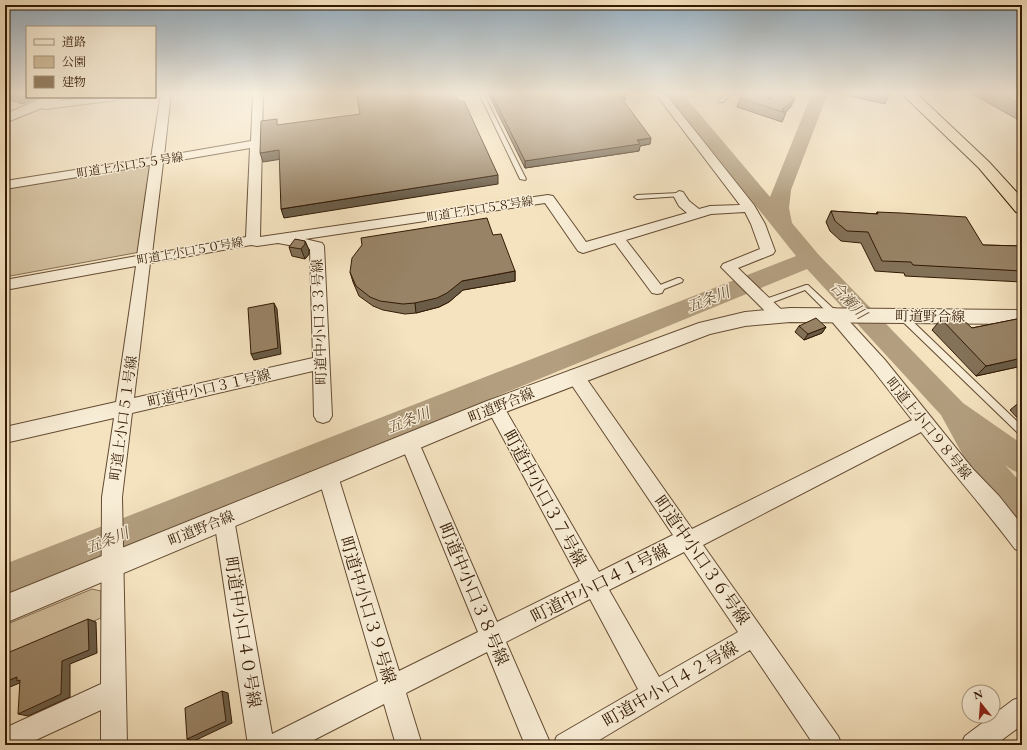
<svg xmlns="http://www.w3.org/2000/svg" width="1027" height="750" viewBox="0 0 1027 750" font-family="'EB Garamond','Noto Serif JP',serif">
<rect width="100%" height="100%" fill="#f5e3c0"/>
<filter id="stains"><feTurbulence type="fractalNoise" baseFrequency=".005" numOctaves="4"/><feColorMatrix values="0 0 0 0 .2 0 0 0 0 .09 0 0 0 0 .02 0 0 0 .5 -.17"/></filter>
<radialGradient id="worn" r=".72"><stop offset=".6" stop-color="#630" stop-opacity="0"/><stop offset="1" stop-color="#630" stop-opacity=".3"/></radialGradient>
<path fill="#d4c1a0" stroke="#846e52" d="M149 164 152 165 140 252 5 277V187Z
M92 589 101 591V618L5 658V625Z"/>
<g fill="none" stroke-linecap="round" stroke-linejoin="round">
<path fill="#b39f80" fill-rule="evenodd" d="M666 93H682L770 197 812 93H828L791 190 789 208 792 223 818 254 963 403 1022 444V474L1012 470 1005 465 1022 484V521L1011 517 966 461 941 415 807 269 5 598V564L796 256Z"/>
<g stroke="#644c33" stroke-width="2">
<path id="service" d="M479 93H483L526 179 525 180 520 179Z
M727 93H732L723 102H719V100Z
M679 193 681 194V196L637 199 634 197 637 195Z
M678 278H680L683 280 682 282 659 291H655L653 289 655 287Z
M806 285H808L837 312 838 314 837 316H831L805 290 763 306 759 303 760 301Z
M902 313 905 314 1022 426V435L1019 434 899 318 898 316 899 314Z"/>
</g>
<g stroke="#644c33" stroke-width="2">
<path id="minor" d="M7 93H20L5 101V94Z
M161 93H171L164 156 251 141 253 93H263L260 237 548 195 553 196 586 242 687 213 679 206 673 195 679 191 683 192 689 201 699 209 710 206 740 205 655 93H665L754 205 765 224 775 251 773 254 738 268 787 315 785 319 779 321 773 319 721 267 723 264 760 249 751 224 745 212 711 214 626 240 664 289 662 293 657 294 652 293 615 243 583 253 578 251 545 203 305 239 322 243 324 246 332 416 329 421 323 423 317 421 314 416 313 371 132 413 122 497 127 745H101V710L25 745H5V728L101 684 102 497 114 418 5 443V427L116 402 136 266 5 290V280L137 256 150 165 5 189V181L151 158ZM250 148 246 237 152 254 163 163ZM278 243 310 249 313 358 134 398 150 263 251 245 257 246Z
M92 97H121L116 100 46 109 32 107 31 105 36 102 46 103Z
M834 308 839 310 885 360 972 468 999 496 1022 525V552L1015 549C985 509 952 472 921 432L703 545 838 736 842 745H814L750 650 591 745H553L557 736 638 689 590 599 506 642 551 745H525L487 652 406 693 422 745H396L384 704 304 745H248L214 519 217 512 224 509 231 512 234 519 272 734 378 681 318 476 321 470 328 467 335 470 338 476 399 671 478 632 400 442 402 436 409 434 416 436 497 622 580 581 489 412 486 407 489 402 495 400 501 402 599 572 673 535 569 381 566 376 569 371 575 369 581 371 692 529 912 420 873 370 829 318 826 314 829 310ZM684 552 738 632 659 677 609 590Z
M1022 697V725L995 745H961L965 736 1013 700Z"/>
</g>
<g stroke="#644c33" stroke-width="2">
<path id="tertiary" d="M45 97H62L61 100 5 123V114Z
M790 308 1022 310V324L790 322 745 326 710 334 503 413 5 623V595L487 401 699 323 745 312Z"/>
</g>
<g stroke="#331a04" stroke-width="2">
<path id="trunk" d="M901 93H916L989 162 1022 198V213L1016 212 979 168Z"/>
</g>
<use href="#service" fill="#f8edd6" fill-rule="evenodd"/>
<use href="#minor" fill="#f8edd6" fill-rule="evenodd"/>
<use href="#tertiary" fill="#f8edd6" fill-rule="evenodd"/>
<use href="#trunk" fill="#f5e3c0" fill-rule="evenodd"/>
</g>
<path fill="#837158" stroke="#331a04" d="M488 93H625V100L623 101 650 144 640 146 639 151 525 168Z
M768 93H780L791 107 785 113H786L782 122 737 107 740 98 766 96Z
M850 93H890L885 104 849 96Z
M971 93H1022V122Z
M7 95 27 97H39L22 104 11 100Z
M831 211 876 214 877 212 983 245 1022 246V282L905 276 904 273 875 271 861 243 841 241 830 231 826 222Z
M493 235 515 271V281L463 290 449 302 439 307 416 313 405 314 383 310 373 306 359 296 353 282 350 272Z
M305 241 309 250V254L305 259 292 256 289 247Z
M1022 318V366L976 376 932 330 941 319 972 328Z
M799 326 826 327 822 333 804 340 795 332Z
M1022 400V423L1010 410Z"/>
<path fill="#6a5c47" stroke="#331a04" d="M626 94 625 100 619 102 620 96Z
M27 95V97H39L22 104 18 98Z
M795 98 791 107 785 113 782 110Z
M651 138 650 144 640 146 639 151 525 168V161Z
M279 150 282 159 263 162 260 153Z
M498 175V184L284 218 281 209Z
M305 241 309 250V254L305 259 301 249Z
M515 271V281L463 290 449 302 439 307 416 313 415 303 462 281Z
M274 303 277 309 281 354 254 360 251 354Z
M826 327 822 333 804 340 808 334Z
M1022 358V366L976 376 986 366Z
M88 619 96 622 97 653 70 664V697L28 716 18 714 62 661Z
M17 677 27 680 5 689V682Z
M222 691 228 693 232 723 194 741 187 739Z"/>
<path fill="#988366" stroke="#331a04" d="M11 93H27V95L18 98 7 95Z
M356 93H455L458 101H464L498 175 281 209 279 150 260 153 261 121 277 119V125L360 114Z
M491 93H625L626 94 620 96 651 138 637 140 640 144 525 161Z
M746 93H763L770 100 769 93H780L795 98 782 110 786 113 740 98Z
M879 93H890V95Z
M999 93H1022V106Z
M831 211 878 214 877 212 901 213 966 217 983 245 1022 246V271L913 265 911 262 882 261 868 232 847 231 835 221Z
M487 218 493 235 501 234 515 271 462 281 447 293 437 298 415 303 403 304 380 301 370 297 356 286 350 272 352 258 362 245 361 238Z
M295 239 305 241V244L301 249 289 247Z
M274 303 278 348 251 354 248 308Z
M959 316 972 328 1022 318V358L986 366 941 319Z
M816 318 826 327 808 334 799 326Z
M88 619 89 650 62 661 61 694 18 714 20 680 17 681V677L5 682V654Z
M222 691 226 721 187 739 185 708Z"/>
<linearGradient id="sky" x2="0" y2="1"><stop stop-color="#93acbe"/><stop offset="0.47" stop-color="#faf2e3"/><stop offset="1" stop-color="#faf2e3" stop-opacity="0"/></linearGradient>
<rect width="1027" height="198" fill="url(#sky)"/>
<g text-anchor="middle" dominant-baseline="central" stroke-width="3" stroke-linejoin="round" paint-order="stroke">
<g font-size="12" fill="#331a04" stroke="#f8edd6">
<text transform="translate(130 165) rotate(-9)">町道上小口５５号線</text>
<text transform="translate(480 209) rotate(-9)">町道上小口５８号線</text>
<text transform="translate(190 251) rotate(-10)">町道上小口５０号線</text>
</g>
<g font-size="14" fill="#331a04" stroke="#f8edd6">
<text transform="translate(930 316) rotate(1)">町道野合線</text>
<text transform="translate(319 322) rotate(-92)">町道中小口３３号線</text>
<text transform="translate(209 388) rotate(-13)">町道中小口３１号線</text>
<text transform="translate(501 405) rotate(-22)">町道野合線</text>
<text transform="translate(123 418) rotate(-82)">町道上小口５１号線</text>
<text transform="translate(929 428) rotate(51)">町道上小口９８号線</text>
<text transform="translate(201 528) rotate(-22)">町道野合線</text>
</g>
<g font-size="15" font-style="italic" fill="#664f36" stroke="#f8edd6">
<text transform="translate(708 299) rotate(-22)">五条川</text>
<text transform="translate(849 300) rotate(47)">合瀬川</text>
<text transform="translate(408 420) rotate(-22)">五条川</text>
<text transform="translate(107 540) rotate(-22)">五条川</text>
</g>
<g font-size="17" fill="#331a04" stroke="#f8edd6">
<text transform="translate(545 498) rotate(61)">町道中小口３７号線</text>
<text transform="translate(702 560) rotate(55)">町道中小口３６号線</text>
<text transform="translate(600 583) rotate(-27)">町道中小口４１号線</text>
<text transform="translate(474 594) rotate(67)">町道中小口３８号線</text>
<text transform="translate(368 610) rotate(73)">町道中小口３９号線</text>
<text transform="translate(243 632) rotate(81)">町道中小口４０号線</text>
<text transform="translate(670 684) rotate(-30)">町道中小口４２号線</text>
</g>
</g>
<rect width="1027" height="750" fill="none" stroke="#f5e3c0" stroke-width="20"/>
<rect x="6" y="6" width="1015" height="738" fill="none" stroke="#331a04" stroke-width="2"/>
<rect x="10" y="10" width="1007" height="730" fill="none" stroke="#331a04"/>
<rect x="26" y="26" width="130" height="72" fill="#f8edd6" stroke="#a99982"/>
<rect x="34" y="39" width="20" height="6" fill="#f8edd6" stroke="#a99982"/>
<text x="62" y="46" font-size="12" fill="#331a04">道路</text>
<rect x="34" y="56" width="20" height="12" fill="#d4c1a0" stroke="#a99982"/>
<text x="62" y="66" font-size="12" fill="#331a04">公園</text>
<rect x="34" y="76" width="20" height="12" fill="#988366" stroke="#a99982"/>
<text x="62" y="86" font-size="12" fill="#331a04">建物</text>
<g transform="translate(981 704) rotate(343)"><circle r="19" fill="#f8edd6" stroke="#a99982"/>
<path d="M0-3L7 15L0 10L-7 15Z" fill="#8f2418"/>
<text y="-6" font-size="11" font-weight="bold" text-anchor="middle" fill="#331a04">N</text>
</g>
<rect width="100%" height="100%" filter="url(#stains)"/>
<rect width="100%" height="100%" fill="url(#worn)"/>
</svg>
